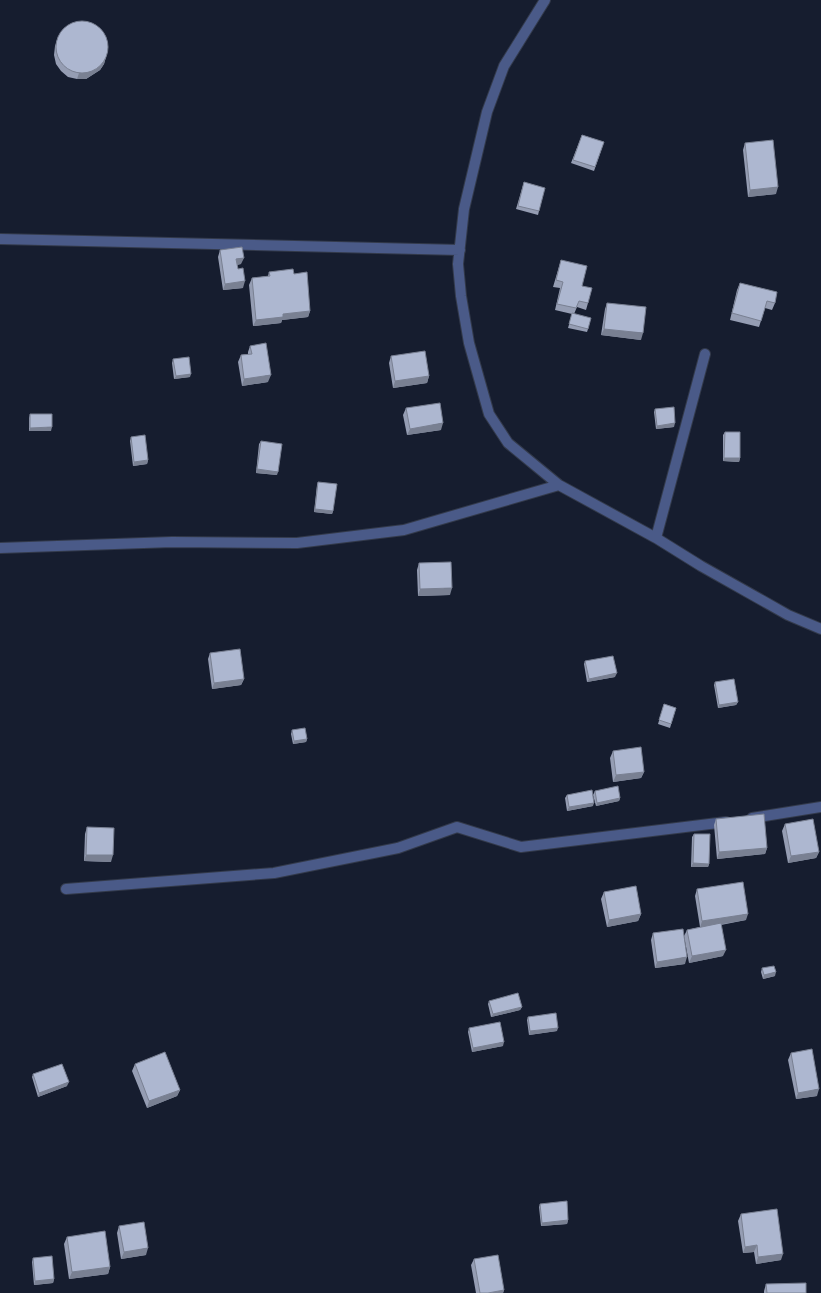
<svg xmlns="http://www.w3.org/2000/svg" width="821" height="1293" viewBox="0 0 821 1293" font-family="Roboto,sans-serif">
<rect width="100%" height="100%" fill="#161d2f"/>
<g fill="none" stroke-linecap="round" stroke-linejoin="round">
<g stroke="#333a4b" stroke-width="12">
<path id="street" d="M545 0 504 66 487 112 464 209 458 264 461 296 469 343 489 414 508 443 559 485 656 538 701 566 788 615 821 629
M0 239 460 250
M656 538 705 354
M0 548 172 542 297 543 404 530 559 485
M752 818 821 807
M66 889 274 873 398 848 457 827 521 847 726 822"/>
</g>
<use href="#street" stroke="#4a5a88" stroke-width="10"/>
</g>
<path fill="#959db3" d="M57 40 106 57 104 64 100 70 86 79H77L68 77 61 71 56 64 54 55 55 46Z
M582 135 604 142 594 171 571 163Z
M745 143 776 194 748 197 743 150Z
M524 182 539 211 538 215 516 209Z
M220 250 241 264 237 265 243 288 223 290 218 257Z
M561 260 582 286 588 303 586 310 577 307 574 314 588 329 587 332 568 328 572 314 555 310 560 288 553 287Z
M269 272 294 274 310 311 308 317 282 320 281 323 253 326 249 285 252 278 268 276Z
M740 283 775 303 772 310 765 308 759 327 730 320 737 290Z
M607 303 641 340 601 335 605 309Z
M250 346 268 382 242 386 238 362 241 355 248 354V352Z
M391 356 429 376 427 383 393 388 389 363Z
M173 359 190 377 174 379 172 363Z
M406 408 441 430 407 435 403 415Z
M655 409 674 427 656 429 654 412Z
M30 414 51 431H29V418Z
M725 432 740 458 739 462 723 461V435Z
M131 437 148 460 147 464 133 466 130 441Z
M261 441 277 475 256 473 259 444Z
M318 482 333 511 332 514 314 512 317 485Z
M419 563 450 595 418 596 417 570Z
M210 653 244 679 241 685 212 689 208 659Z
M585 661 615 677 587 682 584 664Z
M715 682 738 702 736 705 718 708 714 685Z
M664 704 676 708 670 728 658 724Z
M292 730 307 739 306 742 293 744 291 734Z
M613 751 644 772 641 778 613 782 610 758Z
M595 791 620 798 619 801 596 806 593 795Z
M567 795 593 806 567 811 565 798Z
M716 819 767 848 765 854 717 859 714 825Z
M785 824 819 852 816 858 788 863 782 831Z
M87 827 111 862 84 861 85 834Z
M694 834 709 864 708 867H691L692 837Z
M697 889 746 920 721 925 723 956 689 963 684 936 687 930 700 927 695 896Z
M604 892 641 914 638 921 607 927 601 899Z
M653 933 685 964 655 968 651 940Z
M762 968 775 976 763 979 761 972Z
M489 1001 522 1007 520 1010 491 1017 488 1004Z
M528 1017 557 1031 529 1035 527 1020Z
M469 1028 503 1046 472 1052 468 1032Z
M791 1053 817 1096 796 1099 788 1060Z
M135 1064 180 1090 177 1096 147 1108 132 1071Z
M33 1074 67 1086 38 1097 32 1077Z
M540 1204 568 1220 567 1224 541 1226 539 1207Z
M741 1214 781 1260 756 1264 754 1252 743 1253 738 1221Z
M119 1226 146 1255 121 1259 117 1233Z
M67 1237 110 1267 108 1274 69 1279 64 1244Z
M33 1258 54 1279 53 1283 34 1285 32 1262Z
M474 1259 504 1290 503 1293H476L471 1265Z
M766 1284 806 1293H764V1291Z"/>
<path fill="#798092" d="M106 57 104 64 100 70 86 79H77L79 73Z
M778 187 776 194 748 197 750 190Z
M244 258 241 264 234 265 236 259Z
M245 281 243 288 223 290 225 284Z
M310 311 308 317 282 320 281 323 253 326 256 320 283 314Z
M604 329 643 333 641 340 601 335Z
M191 374 190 377 174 379 176 376Z
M271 375 268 382 242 386 244 379Z
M429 376 427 383 393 388 395 381Z
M443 423 441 430 407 435 410 429Z
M675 423 674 427 656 429 657 426Z
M52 427 51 431H29L30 428Z
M724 458H740L739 462 723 461Z
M148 460 147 464 133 466 134 462Z
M257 469 278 472 277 475 256 473Z
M315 509 333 511 332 514 314 512Z
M452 588 450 595 418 596 420 589Z
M617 673 615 677 587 682 589 679Z
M244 679 241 685 212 689 214 683Z
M738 702 736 705 718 708 719 705Z
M307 739 306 742 293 744 294 741Z
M644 772 641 778 613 782 616 775Z
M620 798 619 801 596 806 597 803Z
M594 803 593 806 567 811 569 807Z
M767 848 765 854 717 859 719 852Z
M819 852 816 858 788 863 791 856Z
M86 855H113L111 862 84 861Z
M693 863 709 864 708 867H691Z
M641 914 638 921 607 927 609 920Z
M748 914 746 920 700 928 702 921Z
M726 950 723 956 689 963 692 956Z
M687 957 685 964 655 968 657 962Z
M776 972 775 976 763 979 764 975Z
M522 1007 520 1010 491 1017 493 1014Z
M558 1028 557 1031 529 1035 530 1031Z
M504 1042 503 1046 472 1052 473 1048Z
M69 1082 67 1086 38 1097 39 1093Z
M819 1089 817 1096 796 1099 798 1093Z
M180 1090 177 1096 147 1108 149 1101Z
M568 1220 567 1224 541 1226 542 1223Z
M757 1245 754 1252 743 1253 745 1247Z
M148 1248 146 1255 121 1259 124 1252Z
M783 1254 781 1260 756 1264 758 1257Z
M110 1267 108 1274 69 1279 72 1272Z
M54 1279 53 1283 34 1285 35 1281Z
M504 1290 503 1293H488Z"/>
<path fill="#adb7d0" stroke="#798092" d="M56 47a26 26 0 1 1 52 0a26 26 0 1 1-52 0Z
M582 135 604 142 595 167 573 160Z
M773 140 778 187 750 190 745 143Z
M524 182 545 188 539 211 518 206Z
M242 247 244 258 236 259 238 269 243 268 245 281 225 284 220 250Z
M561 260 587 266 582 286 592 288 588 303 579 301 576 308 557 304 563 282 556 280Z
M293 269 294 274 307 272 310 311 283 314V317L256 320 252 278 270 276 269 272Z
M740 283 777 292 775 303 767 301 761 321 732 313Z
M607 303 646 307 643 333 604 329Z
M572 313 591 318 588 329 569 324Z
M266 343 271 375 244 379 241 355 252 354 250 346Z
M425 351 429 376 395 381 391 356Z
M189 357 191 374 176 376 173 359Z
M440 403 443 423 410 429 406 408Z
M674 407 675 423 657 426 655 409Z
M30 414H52V427L30 428Z
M725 432H740V458H724Z
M145 435 148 460 134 462 131 437Z
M261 441 282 444 278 472 257 469Z
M318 482 337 484 333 511 315 509Z
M451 562 452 588 420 589 419 563Z
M240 649 244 679 214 683 210 653Z
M613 656 617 673 589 679 585 661Z
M734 679 738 702 719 705 715 682Z
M664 704 676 708 671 724 659 720Z
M305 728 307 739 294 741 292 730Z
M641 747 644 772 616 775 613 751Z
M618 786 620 798 597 803 595 791Z
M592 790 594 803 569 807 567 795Z
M764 814 767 848 719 852 716 819Z
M813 819 819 852 791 856 785 824Z
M87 827 114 828 113 855H86Z
M694 834H710L709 864 693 863Z
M743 882 748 914 702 921 697 889Z
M636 886 641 914 609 920 604 892Z
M721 923 726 950 692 956 687 930Z
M683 929 687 957 657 962 653 933Z
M774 966 776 972 764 975 762 968Z
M518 993 522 1007 493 1014 489 1001Z
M556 1013 558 1028 530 1031 528 1017Z
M500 1022 504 1042 473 1048 469 1028Z
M812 1049 819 1089 798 1093 791 1053Z
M165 1052 180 1090 149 1101 135 1064Z
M62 1064 69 1082 39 1093 33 1074Z
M567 1201 568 1220 542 1223 540 1204Z
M777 1209 783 1254 758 1257 757 1245 745 1247 741 1214Z
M144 1222 148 1248 124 1252 119 1226Z
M105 1231 110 1267 72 1272 67 1237Z
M498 1255 504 1290 488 1293H480L474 1259Z
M52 1256 54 1279 35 1281 33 1258Z
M806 1283V1293H767L766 1284Z"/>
</svg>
